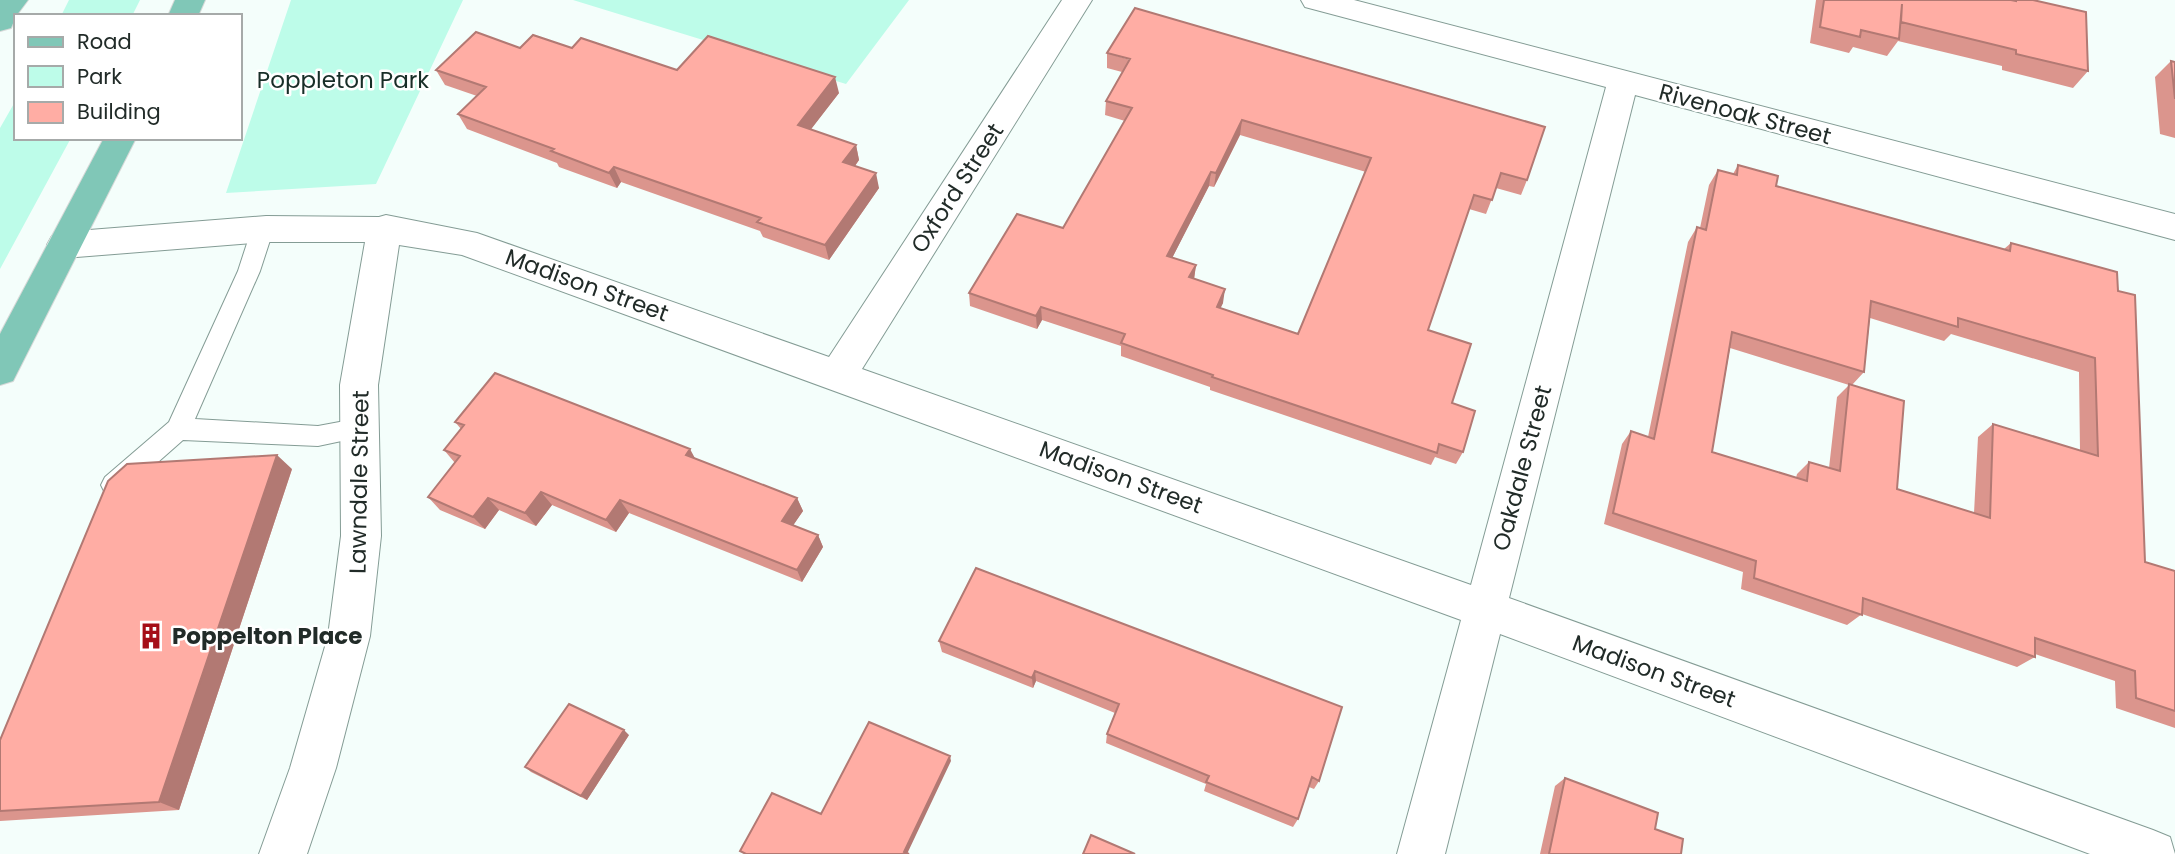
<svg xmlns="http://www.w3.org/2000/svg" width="2175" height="854" viewBox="0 0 2175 854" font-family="Poppins,sans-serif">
<rect width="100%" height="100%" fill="#f4fefb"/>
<path fill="#bdfce9" d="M69 0H140L132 16H61Z
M291 0H463L376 184 226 193Z
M573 0H909L846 84Z
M16 100V138H71L0 269V128Z"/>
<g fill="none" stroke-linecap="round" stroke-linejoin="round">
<g stroke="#849c95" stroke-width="2">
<path id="service" d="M262 223 270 225 273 231 260 271 195 419 318 426 361 418 370 421 373 428 370 435 318 446 183 440 123 493 114 496 105 493 101 485 105 477 169 422 238 271 251 231 254 225Z"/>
</g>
<g stroke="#849c95" stroke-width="2">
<path id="minor" d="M1062 0H1092L862 369 1471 585 1606 87 1305 7 1301 0H1354L2175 214V240L1635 95 1509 598 2153 830 2170 837 2175 854H2090L1500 634 1445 854H1397L1461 620 462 255 399 245 378 385 381 536 370 636 336 768 307 854H259L290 768 328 636 341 536 340 385 365 242H266L64 258 52 254 47 245 52 236 64 232 266 216 379 217 386 215 477 233 829 357Z"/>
</g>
<g stroke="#d7d9d8" stroke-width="2">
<path id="primary" d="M0 0H28L16 16 11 28 0 31Z
M175 0H205L198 16H168Z
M104 138H136L13 381 0 385V334Z"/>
</g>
<use href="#service" fill="#fff" fill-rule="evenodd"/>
<use href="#minor" fill="#fff" fill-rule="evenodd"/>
<use href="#primary" fill="#80c7b7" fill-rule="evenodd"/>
</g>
<path fill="#db958d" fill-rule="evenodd" d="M1816 0H2033L2088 71 2073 88 2002 70V66L1898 41 1887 56 1853 47 1849 53 1810 43Z
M520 48H572L677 70 839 93 810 130 856 145 859 160 855 166 879 188 829 260 763 237 760 231 621 182 617 188 559 167 557 163 467 129 458 114 477 96 445 85 436 70Z
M1107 53 1527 180 1521 195 1496 188 1486 214 1469 209 1428 330 1452 403 1463 452 1456 464 1435 457 1431 465 1210 390V387L1121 356V346L1042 320 1037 329 970 306 969 293 1063 228 1125 121 1105 115 1106 101 1122 72 1107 68ZM1240 135 1366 172 1298 334 1220 308 1223 303 1194 279 1196 265 1172 258 1209 186 1214 187Z
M2171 61 2175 62V138L2160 134 2155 77Z
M1738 165 1776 186 2004 249 2011 243 2118 291 2145 562 2175 571V728L2116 708 2115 681 2035 654V657L2017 667 1862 614 1847 625 1741 589 1743 572 1604 524 1622 444 1631 431 1648 437 1688 242 1697 227 1700 228 1709 185 1718 170 1733 174ZM1870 318 1944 341 1951 334 2079 372 2080 451 1993 424 1978 437 1974 513 1897 489 1852 385 1864 372ZM1730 348 1849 385 1837 397 1829 468 1809 462 1797 474 1796 478 1712 452Z
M455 422 695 459 797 498 803 511 793 525 818 535 823 547 802 582 629 513 616 532 552 505 536 526 499 510 485 529 440 510 428 497 455 463 444 450 461 429Z
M292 469 179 810 0 821V740Z
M976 568 1319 781 1314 789 1309 787 1298 819 1293 827 1204 791 1206 784 1106 743 1107 734 1115 713 1036 681 1033 688 942 652 939 641Z
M629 735 587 800 531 772 525 767Z
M1565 778 1655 829 1681 854H1540L1555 786Z"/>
<path fill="#b27973" d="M835 77 839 93 802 141 798 125Z
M1242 120 1240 135 1214 187 1216 173Z
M856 145 859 160 847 177 843 162Z
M614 167 621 182 617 188 609 173Z
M1211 172 1209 186 1166 270 1167 256Z
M876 173 879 188 829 260 825 245Z
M1196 265 1194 279 1189 277Z
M1225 289 1223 303 1215 320 1217 307Z
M1041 307 1042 320 1037 329 1036 316Z
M690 449 697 462 686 455Z
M277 455 292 469 179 810 159 802Z
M541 492 552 505 536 526 525 513Z
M488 498 499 510 485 529 473 517Z
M797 498 803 511 788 533 782 521Z
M620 500 629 513 616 532 606 520Z
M818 535 823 547 802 582 797 570Z
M1035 671 1036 681 1033 688 1032 678Z
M624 730 629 735 587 800 581 796Z
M950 756 951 761 907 854 904 852Z"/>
<path fill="#ffada4" stroke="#b27973" stroke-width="2" fill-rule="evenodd" d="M1824 0H2011L2016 1V0H2033L2086 12 2088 71 2016 54V50L1901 22 1902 4 1899 39 1861 30 1860 37 1820 27Z
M1135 8 1545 127 1527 180 1501 173 1492 200 1474 195 1428 330 1471 344 1452 403 1475 411 1463 452 1439 444 1437 453 1212 377 1213 375 1121 343 1125 334 1041 307 1036 316 969 293 1017 214 1063 228 1132 108 1106 101 1130 59 1107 53ZM1242 120 1371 158 1298 334 1217 307 1225 289 1189 277 1196 265 1167 256 1211 172 1216 173Z
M476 32 520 48 533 35 572 48 581 38 677 70 708 36 835 77 798 125 856 145 843 162 876 173 825 245 757 222 761 218 614 167 609 173 551 151 554 149 458 114 486 87 436 70Z
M2171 61 2175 62V99Z
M1738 165 1778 176 1776 186 2010 251 2011 243 2117 272 2118 291 2135 295 2145 562 2175 571V711L2136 698 2135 671 2035 638V657L1863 598 1862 615 1754 578 1756 561 1613 513 1631 431 1654 439 1697 227 1706 230 1718 170 1737 175ZM1871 301 1958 327V318L2095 358 2098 456 1993 424 1990 518 1897 489 1904 401 1849 384 1840 471 1809 462 1807 481 1712 452 1732 332 1864 372Z
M495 373 690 449 686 455 797 498 782 521 818 535 797 570 620 500 606 520 541 492 525 513 488 498 473 517 428 497 460 456 444 450 464 425 455 422Z
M277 455 159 802 0 811V740L108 481 127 464Z
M976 568 1342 707 1319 781 1312 777 1298 819 1206 782 1209 776 1107 734 1119 704 1035 671 1032 678 939 641Z
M569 704 624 730 581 796 525 767Z
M869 722 950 756 904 852 909 854H746L740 851 772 793 821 814Z
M1565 778 1658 813 1655 829 1683 839 1681 854H1549Z
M1091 835 1135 854H1083Z"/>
<defs>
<g id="building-bare" transform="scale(2.1)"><path d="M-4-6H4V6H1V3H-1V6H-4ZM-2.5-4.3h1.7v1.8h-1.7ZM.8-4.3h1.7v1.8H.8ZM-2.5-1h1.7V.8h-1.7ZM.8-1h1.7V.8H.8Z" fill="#a50e18" stroke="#fff" stroke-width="2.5" paint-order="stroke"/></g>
</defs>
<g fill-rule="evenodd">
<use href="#building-bare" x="151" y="636"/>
</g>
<g text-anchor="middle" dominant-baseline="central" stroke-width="5" stroke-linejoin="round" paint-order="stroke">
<g font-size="23" fill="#182e28" stroke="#fff">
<text x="343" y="80">Poppleton Park</text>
</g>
<g font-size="23" fill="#212b28" stroke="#fff">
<text transform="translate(1745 114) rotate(15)">Rivenoak Street</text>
<text transform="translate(957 188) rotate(-57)">Oxford Street</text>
<text transform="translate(587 285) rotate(20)">Madison Street</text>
<text transform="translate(1522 468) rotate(-75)">Oakdale Street</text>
<text transform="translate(1121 477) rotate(20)">Madison Street</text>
<text transform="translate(359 482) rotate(-89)">Lawndale Street</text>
<text transform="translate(1654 671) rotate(20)">Madison Street</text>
</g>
<g font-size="23" font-weight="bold" fill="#212b28" stroke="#fff" text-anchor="start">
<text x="172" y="636">Poppelton Place</text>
</g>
</g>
<rect x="14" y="14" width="228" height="126" fill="#ffffff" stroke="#a6aaa9" stroke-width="2"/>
<rect x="28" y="37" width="35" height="10" fill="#80c7b7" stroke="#a6aaa9" stroke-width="2"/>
<text x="77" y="49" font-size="21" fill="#212b28">Road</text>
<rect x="28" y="66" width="35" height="21" fill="#bdfce9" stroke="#a6aaa9" stroke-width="2"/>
<text x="77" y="84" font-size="21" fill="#212b28">Park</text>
<rect x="28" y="102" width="35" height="21" fill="#ffada4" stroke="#a6aaa9" stroke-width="2"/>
<text x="77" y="119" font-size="21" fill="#212b28">Building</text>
</svg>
